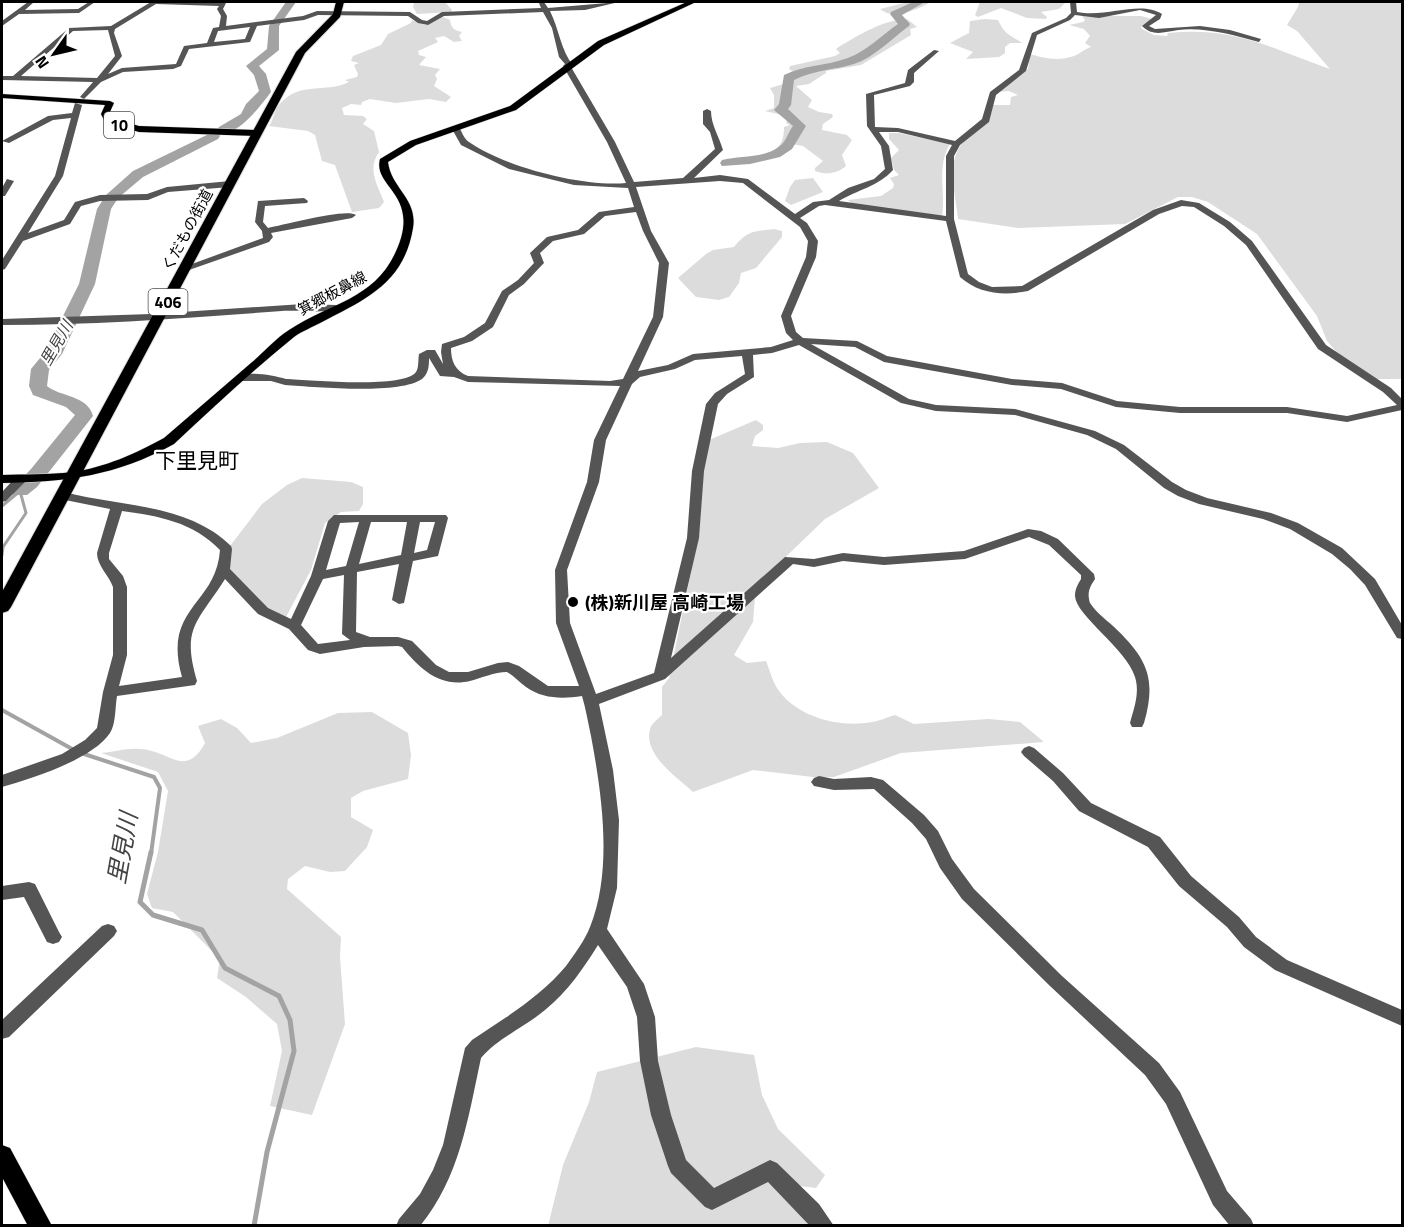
<svg xmlns="http://www.w3.org/2000/svg" width="1404" height="1227" viewBox="0 0 1404 1227" font-family="'Titillium Web','Noto Sans JP',sans-serif">
<rect width="100%" height="100%" fill="#fff"/>
<path fill="#dcdcdc" d="M414 2H445L452 10 451 12 417 14 413 7Z
M908 2H931C918 9 894 21 880 9Z
M980 2H1066L1059 9 1041 12 1047 17 1046 19 1027 18 1001 8 978 17 975 15Z
M1299 2H1402V379H1376L1339 355 1327 341 1317 316 1257 234 1208 202 1192 197H1178L1125 224 1018 228 958 219C956 197 947 168 959 148 969 131 990 128 993 105H1010L1011 97 1018 95 1009 91 997 92 1028 69 1030 54C1045 59 1059 61 1074 56 1080 54 1084 49 1091 47L1085 43 1090 36 1084 29 1069 25 1083 22 1085 20 1082 16H1141L1152 19 1141 27 1142 29 1154 35 1167 36 1168 33C1236 26 1269 48 1330 69L1297 31 1287 25 1298 7Z
M443 17 450 20C451 28 454 30 462 32L459 36 462 41 454 42 444 36 435 38 438 42 418 51 419 55 426 57 419 65 440 69 435 75 437 79 434 86 451 97 446 102 429 99 396 103 370 99 362 102 361 105 351 104 342 108 344 115 363 116 367 119 363 124 374 131 379 152C367 169 377 184 384 202L379 208 352 212 335 165 322 161 315 135 308 131 269 126C274 119 274 111 279 105 300 80 324 94 349 82L345 80 357 77 358 74 354 65 359 63 351 61 353 56 381 45 388 34 411 23 412 20 426 25Z
M907 19 917 27 910 29 911 35 861 65 826 71V73L809 84 796 86 812 100 808 107 819 112 832 114 833 117 823 124 822 130 847 135 852 140 842 155 846 166C837 174 826 175 815 171V168L823 161 803 146 792 144 784 152 765 154C780 149 784 142 784 127L790 125 786 123 787 120 783 115 765 111 774 108V95L770 88 790 82 797 74 789 69 790 66 835 56 840 53 836 49 840 46C861 34 883 20 907 19Z
M985 19 998 20C1005 35 1009 34 1022 43H1010L1005 47V53L999 57 966 59 973 52 950 43 969 33 970 21Z
M889 133H899L950 144C936 167 946 192 942 217L852 204 848 200 881 196 893 188 894 184 890 178 899 175 894 170 891 158 899 150 889 139Z
M813 178 823 192 791 205 785 201 790 187 795 180Z
M774 229 782 231V237L756 268 741 273 739 283 729 297 719 300 696 297 678 278 706 254 713 250 734 247C748 230 753 232 774 229Z
M756 420 763 425V430L755 436 752 446 778 448 800 443 827 442 853 453 879 488 825 519 770 572 755 597 753 622 734 655 747 663 766 661C770 671 773 683 779 691 799 718 841 728 872 722 880 721 888 717 895 715L914 724 989 719 1020 722 1044 742 901 753 834 777H813L753 770 693 792C677 777 643 755 650 729 651 724 658 719 662 715V687L669 678 697 543 699 483 709 440Z
M302 478 351 482 363 487V504L359 511 341 512 325 523 311 570 286 617 264 608 229 569 230 546 262 504 287 485Z
M372 712 408 733 411 755 408 779 363 791 351 798V817L373 830 367 847 345 871 330 872 305 866 288 879 287 889 341 937 340 957 345 1024 312 1115 270 1106 282 1051 277 1024 246 997 217 978 220 959 173 912 152 908 147 894 158 852 168 791 158 772 101 753C114 752 127 748 139 749 168 749 185 780 205 743L198 726 221 719 237 728 251 743 277 738 338 713Z
M696 1047 754 1055 762 1095 778 1129 825 1175 816 1188 783 1184 823 1225 548 1226 563 1165 589 1102 597 1072Z"/>
<g fill="none" stroke-linecap="round" stroke-linejoin="round">
<path stroke="#a3a3a3" stroke-width="3" d="M2 506 20 491 26 513 3 547 2 555"/>
<path stroke="#a3a3a3" stroke-width="4" d="M2 710 74 750
M81 753 154 777 160 788 151 854"/>
<path stroke="#a3a3a3" stroke-width="5" d="M151 852 140 902 153 915 202 930 225 968 279 996 290 1020 294 1051 267 1152 254 1226"/>
<path fill="#a3a3a3" fill-rule="evenodd" d="M286 2H296L279 26V50L259 66 266 74 271 92C261 105 238 137 219 133L217 130 219 127 241 114 246 104 259 91 254 75 246 66 267 49 269 26Z
M913 2H925L902 15 910 24 909 26C891 39 875 57 854 64 834 70 813 70 794 80L791 105 788 109 806 126 792 149 780 157 750 164 722 166 720 163 722 160C741 155 769 159 783 143 787 138 789 131 793 126L774 110 779 104 784 75C804 65 826 66 848 58 867 51 882 35 898 24L890 14 891 12Z
M213 132 218 133 220 136 218 139 143 177 118 198 111 209 95 284 62 354 49 370 47 386C60 397 88 395 93 416L37 487 27 495H13L10 491 31 469 75 415 66 407 33 395 29 386 31 369 45 352 79 284 97 209 106 195 133 171Z"/>
<g stroke="#dbdbdb" stroke-width="1">
<path id="major" d="M687 2H696L604 45 516 110 416 145 388 162C391 188 418 199 413 228 404 283 366 299 322 322 313 327 302 331 294 337 252 371 213 408 174 444 116 476 66 482 2 483V475C25 474 49 475 72 472 104 468 137 453 164 438 193 413 222 388 251 363 263 353 275 339 289 330 335 300 382 299 401 238 414 193 373 185 380 159L410 141 510 106 598 41Z
M2 94 110 101 114 103 109 114 111 118 139 126 258 130 262 133 258 136 139 132 105 122 101 114 105 105 2 98Z
M2 1145 10 1148 52 1226H28L2 1177Z"/>
</g>
<g stroke="#dbdbdb" stroke-width="2">
<path id="highway" d="M336 2H344L340 17 305 53 11 607 8 611 2 613V592L296 52 333 14Z"/>
</g>
<path fill="#555" fill-rule="evenodd" d="M28 2H34L25 10 78 9 89 2H95L79 13 19 14 2 26V21Z
M151 2 226 3 223 9 227 16 226 26 303 16 317 11 410 12 422 20 427 21 442 12 541 8 539 3 540 2H544L548 8 619 2 585 10 550 11C559 29 561 51 573 65L571 67 615 142 634 182 683 178 715 149 710 132 703 124V111L707 109 711 111C711 125 719 136 723 150L694 178 720 175 748 179 795 214 813 202 829 200 848 188 874 179 885 169 881 146 867 126 866 94 905 83 908 70 934 50 939 51 914 73V82L910 86 874 95 875 127 898 128 955 141 982 119 990 92 1019 70 1032 33 1066 18 1071 13 1070 2H1076L1077 12C1107 18 1140 0 1162 14L1160 19 1149 26 1155 29 1200 26 1230 30 1261 39 1259 42C1233 35 1205 27 1178 30 1164 32 1153 37 1142 26L1156 15 1140 10 1099 18 1075 15 1070 20 1037 35 1026 71 996 95 989 122 960 145 954 156V219L968 274 979 282 992 287 1022 286 1153 210 1181 200 1199 203 1230 222 1252 241 1326 345 1391 388 1402 399V410L1347 422 1287 413H1180L1116 407 1061 389 1012 385 884 362 855 347 811 344 909 399 936 405 1015 409 1095 431 1124 445 1172 482 1186 490 1207 498 1271 513 1298 523 1342 548 1375 579 1402 625V639L1397 638 1365 585 1350 569 1332 554 1290 529 1263 519 1199 504 1178 496 1164 488 1116 449 1087 435 1015 415 936 411 901 403 799 345 772 353 753 355 754 377 727 394 718 404 704 471 699 538 671 658 785 557 814 559 843 553 884 557 964 551 1028 529 1041 531 1058 539 1094 574 1095 579C1089 588 1087 593 1090 603 1096 612 1105 619 1113 626 1147 658 1157 678 1144 723L1142 727H1132L1130 723C1134 708 1140 693 1135 677 1126 648 1076 616 1075 596 1075 589 1078 584 1081 579V575L1049 545 1029 537 965 559 884 565 843 561 814 567 793 564 665 679 599 704 613 770 619 820 617 888 607 929 644 984 655 1017 658 1061 671 1115 686 1160 714 1188 770 1160 777 1163 819 1204 834 1226H810L768 1182 712 1210 705 1207 671 1173 668 1166 651 1115 640 1061 637 1017 627 987 598 945C583 969 568 991 545 1010 525 1027 498 1038 481 1058 468 1118 460 1177 420 1226H396L399 1219 420 1194 433 1170 443 1145 465 1048 472 1040C505 1018 540 997 566 966 574 955 585 940 590 927 613 870 602 795 591 736 588 723 586 709 582 696 562 699 543 699 526 687 519 682 514 676 507 672 494 672 482 678 470 681 440 688 420 669 402 647L398 646 364 647 320 654 308 650 289 629 258 614 225 579C198 622 181 627 197 681L195 685 117 696C115 707 116 724 110 733 93 759 31 779 2 787V775L62 754 85 740 97 728 103 692 113 655V587C109 575 97 566 97 553L110 509 60 499 58 496 64 492C121 507 187 503 231 546L232 549 230 569 268 608 291 619 311 576 328 521 334 515H446L448 518 438 556 413 561 404 603 399 604 392 600 399 564 357 572 356 632 370 637H398L412 641 436 665 449 672H468L498 663 508 662 519 666 548 686H579L556 623 555 570 587 482 594 440 620 386 468 382 454 377 440 376 429 358C429 365 429 373 422 379 400 395 315 387 285 385L271 381H240L235 378C246 370 272 375 286 379 308 380 404 389 416 372 419 368 418 359 419 354L427 350H435L443 364 441 352 442 344 464 337 485 323 502 291 518 280 534 263 530 253 547 237 578 230 599 212 634 207 628 188 574 185 509 169 461 145 452 129 459 127C462 132 464 139 469 142 505 167 582 187 626 183L607 142 563 66 565 64 559 57 552 28 543 12 444 16 428 25 418 23 408 16 318 15 304 20 257 26 250 42 189 49 181 66 173 69 123 72 101 82 84 99 80 97 93 82 2 80V76H13L69 28 111 26ZM156 4 219 6 217 9 221 16 219 27 213 28 207 43 184 46 176 64 122 68 108 74 122 56 114 33 115 29ZM250 27 245 39 214 42 218 31ZM108 30 115 56 97 78 21 76 73 31ZM879 132H898L952 145 946 156V216L839 201C857 190 879 186 893 170L889 146ZM720 181 743 183 800 227 808 241 806 257 781 316 786 333 793 340 771 347 693 354 668 365 638 371 663 317 669 263 651 231 636 187ZM825 205 946 221 960 277C979 294 1004 296 1028 291L1159 214 1182 206 1194 207 1224 226 1246 245 1318 349 1383 392 1397 405 1347 416 1287 407H1180L1117 401 1062 383 1012 379 887 356 857 341 803 338 796 332 791 316 816 257 818 241 807 223 800 218 819 206ZM636 212 643 231 659 263 653 317 623 379 610 381 468 376C455 371 451 361 451 348L472 341 493 327 509 295 524 284 542 265 544 263 540 253 553 241 584 234 605 216ZM742 356 745 374 715 393 706 404 692 471 687 538 654 673 596 694 570 623 567 570 599 482 606 440 632 384 640 377 675 369 695 360ZM122 511C159 516 193 522 220 550 216 606 162 607 182 677L119 686 127 655V587L123 576 109 559V553ZM359 522 346 566 326 570 340 523ZM371 522H407L401 555 359 564ZM420 522H435L427 550 414 553ZM344 575 342 634 350 640 318 644 301 625 323 579Z
M75 103 82 105 63 176 28 233 64 220 75 202 100 195 147 194 167 187 230 181 234 184 230 187 168 192 148 200 100 201 81 206 70 224 23 241 5 269 2 270V260L55 176 71 118 53 120 9 143 2 141 48 116 72 113Z
M7 179 14 181 5 196H2V188Z
M304 198 308 201 307 203 265 206 263 222 268 228C284 225 346 208 356 215L352 218 271 233 273 237 269 242 189 270 181 268 263 238 262 231 255 222 258 201Z
M303 304 336 305 341 308C333 314 295 310 282 311 189 318 95 325 2 325V319L151 314Z
M21 475 27 479 25 482 6 501 2 502V492L17 476Z
M1029 746 1034 748 1063 773 1091 803 1160 837 1191 876 1239 917 1256 937 1287 960 1402 1010V1026L1275 970 1244 947 1227 927 1179 886 1148 847 1079 811 1053 781 1024 756 1021 752 1024 748Z
M819 776 834 779 871 777 883 780 924 815 938 831 952 859 974 889 1062 976 1159 1063 1180 1092 1227 1191 1251 1219 1254 1226H1230L1213 1205 1166 1104 1145 1075 1050 986 962 899 940 868 926 839 912 823 874 789 834 790 814 786 811 782 814 778Z
M29 882 35 884 59 932 62 937 59 942 53 944 47 942 24 897 2 900V886Z
M108 924 114 926 117 931 114 936 9 1037 2 1039V1020L102 926Z"/>
<use href="#major" fill="#000" fill-rule="evenodd"/>
<use href="#highway" fill="#000" fill-rule="evenodd"/>
</g>
<circle fill="#000" stroke="#fff" stroke-width="2" cx="573" cy="602" r="6"/>
<g text-anchor="middle" dominant-baseline="central" stroke-width="4.5" stroke-linejoin="round" paint-order="stroke">
<g font-size="15" fill="#000" stroke="#fff">
<text transform="translate(187 230) rotate(-62)">くだもの街道</text>
<text transform="translate(332 293) rotate(-28)">箕郷板鼻線</text>
</g>
<g fill="#fff" stroke="#4c4c4c" stroke-width="1.5">
<rect x="104" y="112" width="30" height="26" rx="4.5"/>
<rect x="148.5" y="289" width="39" height="26" rx="4.5"/>
</g>
<g font-size="16" font-weight="bold" fill="#000">
<text x="119" y="125">10</text>
<text x="168" y="302">406</text>
</g>
<g font-size="16" font-style="italic" fill="#444" stroke="#fff">
<text transform="translate(56 343) rotate(-60)">里見川</text>
</g>
<g font-size="18" font-weight="bold" fill="#000" stroke="#fff" text-anchor="start">
<text x="585" y="602">(株)新川屋 高崎工場</text>
</g>
<g font-size="21" fill="#000" stroke="#fff">
<text x="197" y="460">下里見町</text>
</g>
<g font-size="24" font-style="italic" fill="#444" stroke="#fff">
<text transform="translate(122 848) rotate(-80)">里見川</text>
</g>
</g>
<rect width="1404" height="1227" fill="none" stroke="#000000" stroke-width="6"/>
<g transform="translate(54 54) rotate(236)" stroke="#ffffff" stroke-width="4.5" paint-order="stroke">
<path d="M0-4.5L10 22L0 15L-10 22Z" fill="#000000"/>
<text y="-9" font-size="16" font-weight="bold" text-anchor="middle" fill="#000000">N</text>
</g>
</svg>
